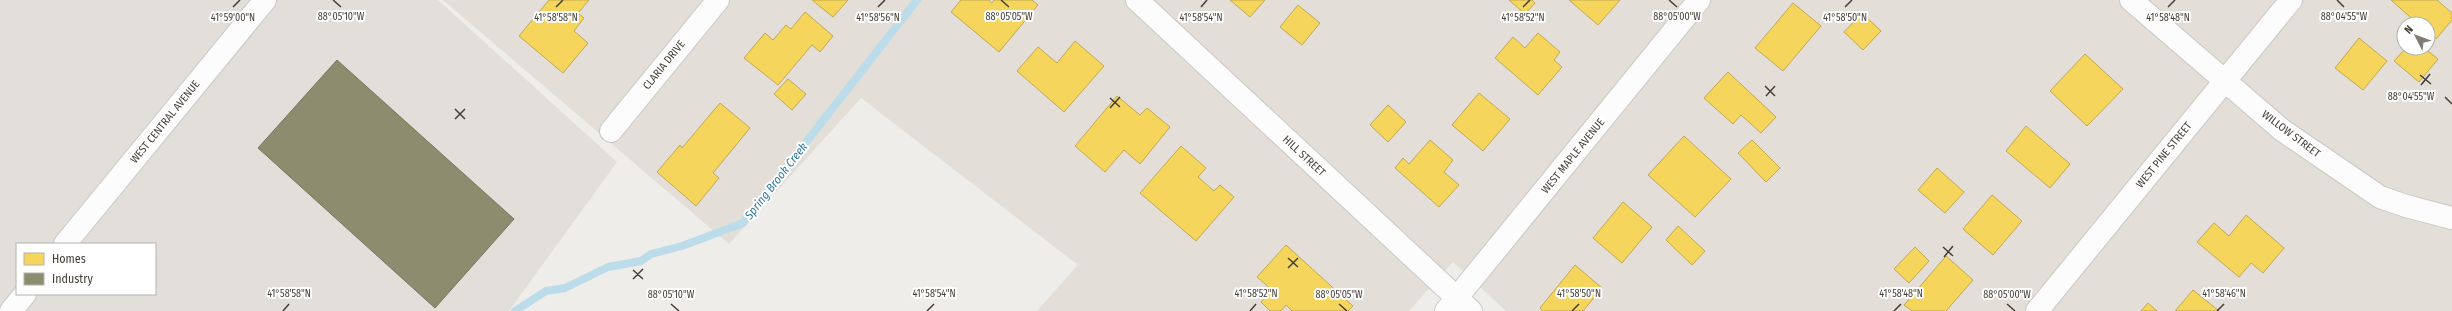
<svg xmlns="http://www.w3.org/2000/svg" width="2452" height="311" viewBox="0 0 2452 311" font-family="'Fira Sans Condensed',sans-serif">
<rect width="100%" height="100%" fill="#efede9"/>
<path fill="#e3ded7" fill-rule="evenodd" d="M443 0H2452V311H1506L1453 262 1409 311H1037L1078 265 861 98 729 244ZM2404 24H2428V48H2404Z"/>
<path fill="#e2deda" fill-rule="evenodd" d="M0 0H438L617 162 509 311H0ZM17 244H155V294H17Z"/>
<path fill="#f6d55c" stroke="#c1a851" d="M549 0H589L578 13 584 18 574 31 588 43 563 73 519 36Z
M812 0H848L833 17Z
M961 0H989L992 3 994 0H1032L1038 5 999 52 951 12Z
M1230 0H1265L1250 17Z
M1509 0H1532L1535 3 1525 14Z
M1569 0H1620L1598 25Z
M2391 0H2437L2452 13V20L2436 39 2428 33V24H2418Z
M1793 3 1821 26 1783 71 1755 48Z
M1298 5 1320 23 1302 45 1280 27Z
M805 12 833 36 820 52 812 45 778 85 744 58 765 33 773 40 786 25 791 29Z
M1862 13 1881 31 1863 50 1844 32Z
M1538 33 1560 52 1554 60 1562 67 1538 95 1495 58 1513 37 1525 48Z
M2359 38 2387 61 2363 90 2335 68Z
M1075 41 1104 66 1064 112 1017 71 1038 47 1057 63Z
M2406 48H2424L2438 59 2419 82 2394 61Z
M2085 54 2123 89 2087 126 2050 91Z
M1728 72 1776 117 1761 133 1741 115 1733 124 1704 98Z
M788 79 806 94 792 110 774 94Z
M1479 93 1510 119 1483 151 1452 125Z
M1117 96 1140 115 1147 108 1170 127 1140 164 1124 150 1105 172 1075 146Z
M720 103 750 128 713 173 719 178 696 206 657 172 680 145 682 148Z
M1388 105 1406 122 1388 142 1370 125Z
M2026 126 2070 164 2050 188 2006 151Z
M1684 136 1731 179 1695 217 1648 175Z
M1430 140 1453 160 1444 172 1459 185 1439 207 1395 168 1403 158 1409 164Z
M1752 140 1780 168 1766 182 1738 153Z
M1181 146 1206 168 1198 177 1214 191 1220 185 1234 197 1196 241 1140 193Z
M1937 168 1964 192 1945 213 1918 190Z
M1992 195 2022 221 1993 255 1963 229Z
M1623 202 1652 227 1622 263 1593 238Z
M2246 215 2284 248 2263 273 2251 263 2239 277 2197 242 2214 223 2229 236Z
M1678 226 1705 251 1692 265 1666 240Z
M1286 245 1353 306 1348 311H1292L1286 305 1281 311H1270L1261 302 1272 290 1257 277Z
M1915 247 1929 261 1909 283 1894 269Z
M1946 256 1973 280 1946 311H1912L1904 305Z
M1575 265 1602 288 1583 311H1543L1540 308Z
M2193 290 2219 311H2175Z
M2148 303 2157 311H2141Z"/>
<path fill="#8c8c6e" stroke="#76755d" d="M337 60 514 219 435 308 258 148Z"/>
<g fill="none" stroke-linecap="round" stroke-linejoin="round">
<path stroke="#bddcea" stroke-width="8" d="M515 311 546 291 565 288 608 267 641 261 651 254 682 246 743 223 917 0"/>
<g stroke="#cbc9c5" stroke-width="24">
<path id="minor" d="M1137 0 1471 311
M2131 0 2282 130 2380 197 2406 206 2452 218
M611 131 718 0
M1446 311 1699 0
M2037 311 2291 0"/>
</g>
<g stroke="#cbc9c5" stroke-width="24">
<path id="tertiary" d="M65 244 265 0
M11 311 25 294"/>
</g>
<use href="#minor" stroke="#fdfcfc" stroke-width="22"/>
<use href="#tertiary" stroke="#fdfcfc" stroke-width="22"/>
</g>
<path fill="none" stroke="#443e36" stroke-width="1.5" d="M333 0 341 7M1001 0 1009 7M1669 0 1677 7M2337 0 2344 7M233 7 240 0M556 7 563 0M878 7 885 0M1201 7 1207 0M1523 7 1530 0M1845 7 1852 0M2168 7 2175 0M2420 75 2431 84M2421 85 2430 74M1765 86 1775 96M1766 96 1775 86M2445 97 2452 104M1110 98 1120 107M1110 108 1120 97M455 109 465 119M455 119 465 109M1943 247 1953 256M1944 257 1953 246M1288 258 1298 267M1288 268 1298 258M633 270 643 279M633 279 643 269M671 304 679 311M1339 304 1347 311M2007 304 2015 311M283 311 289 304M927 311 934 304M1250 311 1256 304M1572 311 1579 304M1894 311 1901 304M2217 311 2224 304"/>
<g text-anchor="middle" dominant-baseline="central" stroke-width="4" stroke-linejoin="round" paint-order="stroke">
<g font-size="11" fill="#443e36" stroke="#fff">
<text transform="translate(664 65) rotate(-51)">CLARIA DRIVE</text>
<text transform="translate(165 122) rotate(-51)">WEST CENTRAL AVENUE</text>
<text transform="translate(2291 134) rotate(37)">WILLOW STREET</text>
<text transform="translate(2164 155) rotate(-51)">WEST PINE STREET</text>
<text transform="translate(1304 156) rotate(43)">HILL STREET</text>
<text transform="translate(1573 156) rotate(-51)">WEST MAPLE AVENUE</text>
</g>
<g font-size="12" font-style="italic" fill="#367aa0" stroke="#fff">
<text transform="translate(776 181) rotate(-52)">Spring Brook Creek</text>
</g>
</g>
<g font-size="10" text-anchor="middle" fill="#443e36" stroke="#fff" stroke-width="4" stroke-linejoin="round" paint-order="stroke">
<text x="2344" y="20">88°04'55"W</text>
<text x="341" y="20">88°05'10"W</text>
<text x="1009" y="20">88°05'05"W</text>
<text x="1677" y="20">88°05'00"W</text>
<text x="233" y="21">41°59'00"N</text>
<text x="556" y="21">41°58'58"N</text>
<text x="878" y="21">41°58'56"N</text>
<text x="1201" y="21">41°58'54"N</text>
<text x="1523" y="21">41°58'52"N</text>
<text x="1845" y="21">41°58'50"N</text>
<text x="2168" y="21">41°58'48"N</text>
<text x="2411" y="100">88°04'55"W</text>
<text x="289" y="297">41°58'58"N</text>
<text x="934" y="297">41°58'54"N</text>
<text x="1256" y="297">41°58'52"N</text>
<text x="1579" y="297">41°58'50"N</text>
<text x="1901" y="297">41°58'48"N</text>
<text x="2224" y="297">41°58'46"N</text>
<text x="671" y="298">88°05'10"W</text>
<text x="1339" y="298">88°05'05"W</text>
<text x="2007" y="298">88°05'00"W</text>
</g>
<rect x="16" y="243" width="140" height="52" fill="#ffffff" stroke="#b4b2af"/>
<rect x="24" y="253" width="20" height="12" fill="#f6d55c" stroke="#b4b2af"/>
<text x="52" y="263" font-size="12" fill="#443e36">Homes</text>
<rect x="24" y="273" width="20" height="12" fill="#8c8c6e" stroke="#b4b2af"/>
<text x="52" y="283" font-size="12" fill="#443e36">Industry</text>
<g transform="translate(2416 36) rotate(312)"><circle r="19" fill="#ffffff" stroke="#b4b2af"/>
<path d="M0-3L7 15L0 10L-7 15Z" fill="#807b75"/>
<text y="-6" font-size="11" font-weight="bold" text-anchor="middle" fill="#443e36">N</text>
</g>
</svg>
